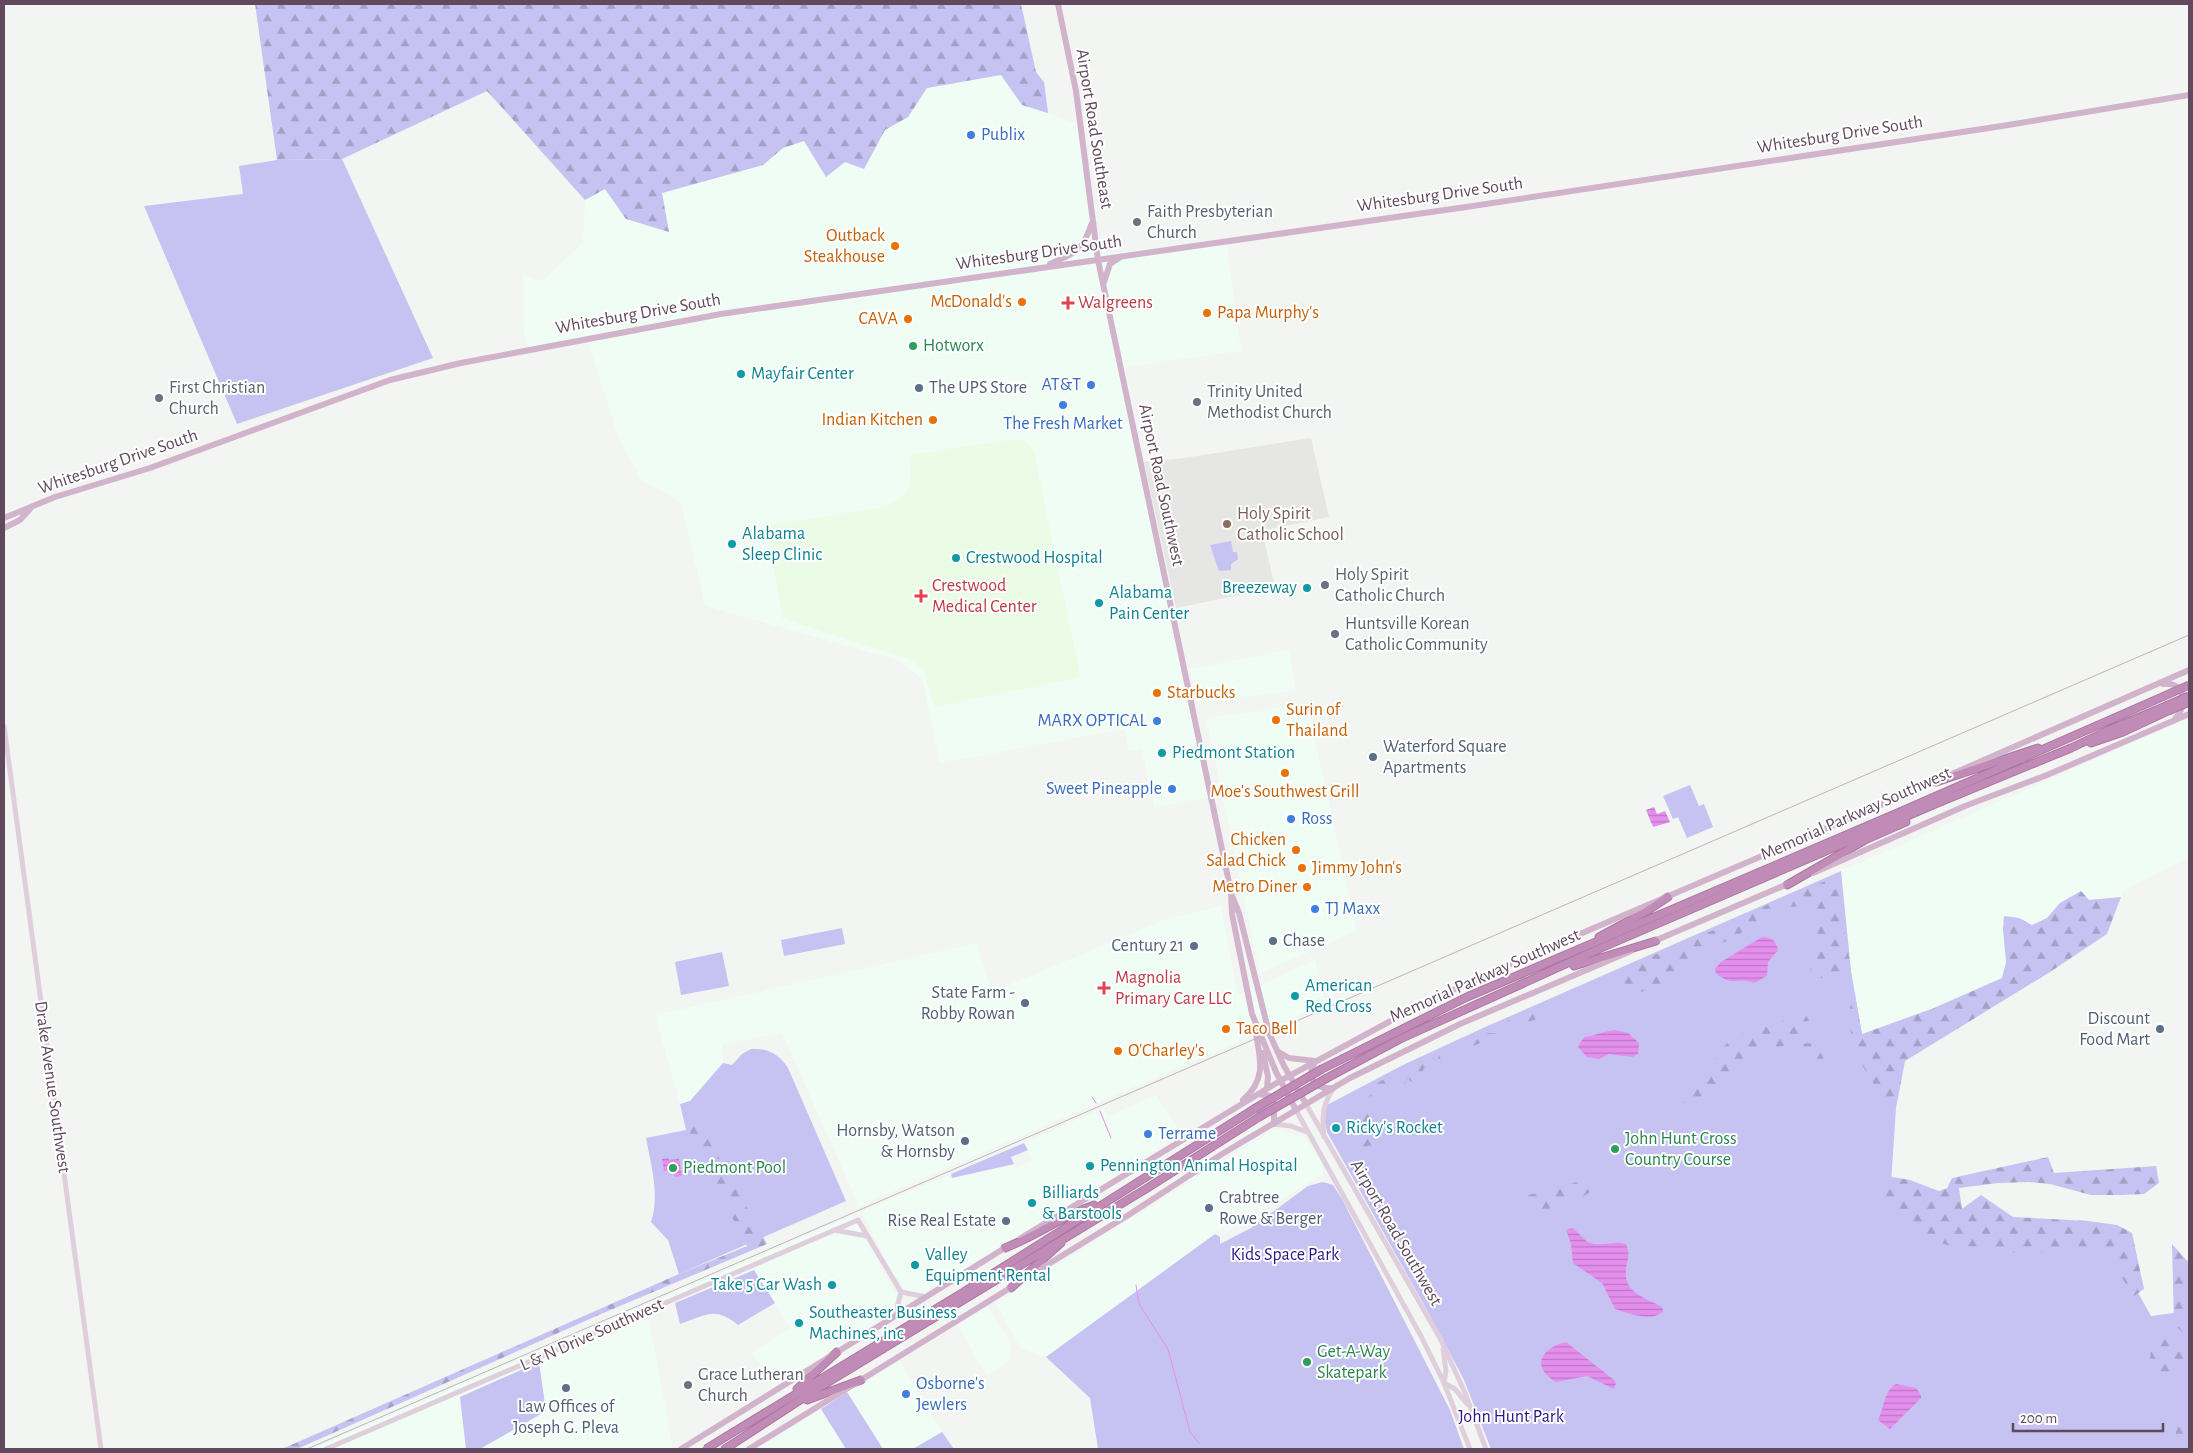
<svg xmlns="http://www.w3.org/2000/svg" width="2193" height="1453" viewBox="0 0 2193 1453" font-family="'Alegreya Sans',sans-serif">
<defs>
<pattern id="forest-firs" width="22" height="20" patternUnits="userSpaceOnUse" patternTransform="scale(1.25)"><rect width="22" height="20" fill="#c6c2f1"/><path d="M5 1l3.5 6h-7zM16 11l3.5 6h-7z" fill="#a4a0c6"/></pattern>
<pattern id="water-rules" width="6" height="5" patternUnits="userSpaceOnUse" patternTransform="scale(1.25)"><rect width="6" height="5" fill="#e48fee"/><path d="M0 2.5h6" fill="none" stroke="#bc77c4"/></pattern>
</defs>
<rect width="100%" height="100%" fill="#f3f5f3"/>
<path fill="#effdf4" d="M1001 75 1022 105 1081 125 1095 255 1226 239 1241 351 1125 367 1177 634 1211 797 1154 808 1142 749 1129 751 1124 729 940 763 922 679 897 660 705 606 681 502 642 480 619 439 587 339 528 350 523 328V276L542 281 583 243 585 200 605 189 626 219 669 232 662 193 763 165 783 148 804 140 826 177 845 162 864 168 885 130 908 117 926 88Z
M1289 650 1296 690 1199 704 1189 669Z
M1307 704 1357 931 1260 973 1206 718Z
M2189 718V857L2124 890 2121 897 2060 903 2047 918 2031 925 2019 918 2003 929 2006 962 2002 978 1934 1008 1862 1034 1851 971 1841 871Z
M1221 906 1238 995 1315 960 1326 1004 859 1206 782 1033 722 1045 723 1063 690 1101 680 1104 655 1015 977 943 992 992 1164 920Z
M1156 1095 1182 1134 947 1280 919 1294H914L905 1289 892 1272 861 1212 951 1174 952 1178 1014 1164 1016 1168 1032 1161 1024 1143 1104 1108 1108 1116Z
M1275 1129 1306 1138 1322 1164 1323 1171 1319 1177 1225 1233 1224 1228 1215 1234 1046 1357 1021 1349 996 1303Z
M852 1216 894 1291 896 1298 895 1308 841 1345 773 1387 752 1352 790 1328 754 1270 648 1314 673 1449H480L546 1411 539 1363 460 1397 466 1449H312Z
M988 1307 1011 1344 1010 1361 987 1375 957 1325Z
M900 1361 942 1432 913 1449H883L847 1392Z
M821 1409 846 1449H757Z"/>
<path fill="#e6e6e4" d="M1311 438 1329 517 1262 531 1275 588 1176 608 1144 462 1184 458Z"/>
<path fill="#ebfce6" d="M1018 439 1028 443 1034 451 1080 676 1078 678 934 707 924 670 909 659 783 619 767 530 769 525 886 507 901 498 909 486 911 475 909 458 914 454Z"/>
<path fill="#c6c2f1" d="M342 159 433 358 237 424 144 206 243 194 239 166 277 160Z
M1231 541 1233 552H1237L1238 559 1231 564V570L1219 571 1210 545Z
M1690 785 1699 806 1704 804 1713 827 1687 838 1678 817 1673 819 1663 796Z
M1841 871 1851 971 1862 1034 1896 1108 1890 1198 2104 1232 2151 1316 2189 1311V1449H1491L1464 1380 1427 1310 1327 1132 1324 1118 1327 1105 1405 1064 1483 1028Z
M842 928 845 944 784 956 781 940Z
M722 952 729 986 681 995 675 962Z
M751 1049C768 1048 779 1054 788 1068L846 1201 679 1274 668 1240 651 1222C660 1195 651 1165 646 1138L686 1130 680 1104 690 1101 723 1063 732 1065 742 1054Z
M1024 1143 1028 1150 1011 1157 1014 1164 952 1178 951 1174Z
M1323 1182 1333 1185 1342 1199 1450 1410 1464 1449H1098L1090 1398 1046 1357 1215 1234 1220 1237V1244L1251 1228 1308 1186Z
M754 1270 775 1303 738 1325C715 1306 706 1315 680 1324L675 1303Z
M539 1362 546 1411 480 1449H466L460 1397Z
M847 1392 883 1449H846L821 1409Z
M942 1432 954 1449H913Z"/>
<path fill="url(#forest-firs)" d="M255 4H1021L1036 72 1044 82 1048 113 1022 105 1001 75 927 88 908 117 885 130 864 169 845 162 826 177 804 141 783 148 763 165 662 193 669 232 626 219 605 189 585 200 487 91 342 159 277 160Z
M1836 874 1851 971H1847L1841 978 1824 979 1812 974 1808 962 1817 946 1818 930 1822 920 1805 906 1785 907 1755 922 1736 937 1720 944 1695 947 1685 964 1668 983 1635 994 1614 978 1629 966 1749 915 1778 899 1826 881Z
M2081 891 2089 900 2121 897 2107 934 2050 972 1905 1061 1896 1108 1891 1107C1865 1074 1839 1036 1854 991L1862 1034 1934 1008 2002 978 2006 962 2003 929 2004 916 2019 918 2032 925 2047 918 2060 903Z
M1530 1009H1536V1019L1517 1027 1523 1015Z
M1511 1016 1517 1018 1514 1028 1500 1034 1496 1027 1506 1023Z
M1793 1016H1806L1809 1020 1797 1044 1816 1043 1827 1066 1825 1075H1819L1807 1058 1785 1045 1770 1051 1752 1054 1739 1063 1711 1097 1694 1107 1675 1099 1680 1090 1711 1064 1722 1048 1734 1037 1751 1030 1775 1025Z
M1485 1033H1496L1498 1035 1458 1053 1460 1042 1463 1044 1469 1041 1472 1036 1480 1038Z
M1442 1052 1449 1055 1444 1061 1434 1067 1432 1066 1424 1068 1422 1073 1415 1071 1414 1069 1420 1067 1426 1058 1438 1059 1439 1054Z
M1409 1067 1414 1072 1413 1074H1416L1417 1080 1413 1083 1409 1080 1410 1075 1405 1082 1406 1087 1398 1090 1397 1089V1083L1393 1086 1390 1085 1391 1075 1394 1073 1397 1076 1400 1070Z
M1383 1080 1389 1083 1390 1089 1386 1093 1378 1089 1375 1084Z
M1377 1090 1381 1094 1380 1100 1360 1109 1357 1104 1359 1101 1365 1100Z
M1368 1113 1374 1114 1376 1119 1368 1130 1367 1136 1380 1144 1377 1150 1371 1148 1370 1145 1363 1150 1358 1149V1139L1361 1135 1357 1136 1350 1129 1353 1122 1362 1121Z
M699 1122 767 1244 601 1314 297 1449H282L679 1274 747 1246 687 1130Z
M2048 1157 2054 1173 2156 1166 2159 1183 2144 1194 2121 1195H2091L2050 1184 2029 1182 1998 1183 1959 1188 1962 1209 1981 1195 2013 1217 2088 1221 2117 1225 2132 1233 2144 1289 2134 1296 2122 1278 2114 1250H2070L2030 1253 1988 1252 1953 1247 1922 1236 1904 1219 1883 1197 1881 1175 1910 1180 1939 1191 1947 1188 1952 1178Z
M1575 1182 1594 1186V1189C1573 1206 1554 1211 1527 1209L1524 1200 1526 1195 1551 1192Z
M2172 1244 2189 1263V1374L2180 1371 2157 1375 2150 1364 2151 1347 2165 1333 2187 1337 2174 1324Z
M2189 1412V1449H2175C2173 1437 2178 1419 2189 1412Z"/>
<path fill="url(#water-rules)" d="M1654 807 1657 814 1665 811 1670 822 1653 827 1646 810Z
M1762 937C1771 937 1776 940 1778 950L1768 962 1767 976 1754 983C1738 976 1733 988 1716 973L1715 969 1721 962Z
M1615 1030 1628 1033 1639 1043 1638 1054 1632 1057 1609 1054 1599 1059 1587 1057 1578 1047 1584 1037C1595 1036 1604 1031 1615 1030Z
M668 1158 669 1160 679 1159 682 1176 675 1177 672 1170 664 1171 662 1159Z
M1572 1228C1579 1232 1583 1240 1590 1243 1602 1247 1615 1240 1626 1244 1629 1251 1629 1256 1627 1263 1620 1292 1642 1296 1662 1307L1663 1311C1653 1323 1627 1313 1615 1309L1602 1283 1573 1263 1571 1244 1566 1230Z
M1566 1342 1614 1380 1616 1383 1614 1389 1587 1376 1556 1382C1530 1367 1541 1348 1566 1342Z
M1896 1384 1916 1388 1921 1395V1398L1890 1429 1878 1420C1884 1409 1884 1390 1896 1384Z"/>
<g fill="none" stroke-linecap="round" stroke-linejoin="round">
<path stroke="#e48fee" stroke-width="1" d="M1092 1097 1096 1103
M1100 1111 1111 1138
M1136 1285 1139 1304 1168 1349 1190 1432 1199 1443"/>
<g stroke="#ad76a2" stroke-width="9">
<path id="highway" d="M2091 743 2123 732 2168 711
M1936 782 2038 748
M1787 885 1865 840 1906 822
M1599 937 1647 911 1668 897
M1574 966 1656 941
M1322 1069 1467 997 1900 812 2162 697
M1327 1078 1400 1039 1601 948 1935 804 2071 748 2109 730 2166 706
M1005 1248C1036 1236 1063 1216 1094 1205
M1011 1288 1061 1243
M797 1389 837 1352
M807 1400 861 1380
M727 1436 962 1293 1254 1109
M725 1449 817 1389 1149 1187 1259 1117"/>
</g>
<path stroke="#dfcfdd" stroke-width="5" d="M4 726 101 1449
M1306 1104 1441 1340 1465 1393 1486 1449
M1296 1110 1422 1338 1444 1383 1470 1449
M1274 1124 1291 1126 1307 1132
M1324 1137C1322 1118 1322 1104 1334 1088
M834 1230 867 1236
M901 1292 927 1297
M1443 1349 1446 1371 1444 1382
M1444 1383 1455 1389 1467 1404
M326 1449 858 1220 901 1292 895 1316"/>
<path stroke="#d1b3cc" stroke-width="6" d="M1058 4 1076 91 1098 260 1231 892 1232 914 1252 1014 1276 1072 1296 1110
M1050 264C1078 251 1081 253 1092 223
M1104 282 1110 264 1119 258
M4 518 55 497 150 468 390 380 461 363 721 314 1466 207 2002 126 2189 95
M4 528 20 520 30 509
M2163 684C2186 682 2188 705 2175 719
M1952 774 2189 670
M1813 873 1965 806 2047 775 2189 714
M1232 896 1239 913 1269 1033 1284 1066 1306 1104
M1652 942 1790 883
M1277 1051 1289 1058 1315 1061
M1263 1053 1268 1077 1267 1088
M1315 1062C1306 1076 1315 1090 1332 1088
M1258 1094 1270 1096 1274 1103V1124
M1243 1100C1266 1080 1261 1061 1256 1034
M1021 1238 1280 1081 1420 1005 1510 964 1939 780
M1024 1279 1130 1214 1222 1154 1350 1078 1460 1024 1631 951
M681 1449 1008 1246
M749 1449 1015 1285"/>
<use href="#highway" stroke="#c18bb7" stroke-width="7"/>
<path stroke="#bdb5ba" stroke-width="1" d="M307 1449 2189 635"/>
<g stroke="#ad76a2" stroke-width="9" stroke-linecap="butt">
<path id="highway-bridge" d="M2162 697 2189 685
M2166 706 2189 696
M2168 711 2189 702
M1254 1109 1322 1069
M1259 1117 1327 1078
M706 1449 727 1436"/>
</g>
<use href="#highway-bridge" stroke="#c18bb7" stroke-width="7"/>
</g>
<g fill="#3f7fe0" stroke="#fff" stroke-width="2">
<circle cx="971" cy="135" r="5"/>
<circle cx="1091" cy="385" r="5"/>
<circle cx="1063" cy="405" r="5"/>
<circle cx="1157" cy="721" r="5"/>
<circle cx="1172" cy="789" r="5"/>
<circle cx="1291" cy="819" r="5"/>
<circle cx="1315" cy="909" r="5"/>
<circle cx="1148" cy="1134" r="5"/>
<circle cx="906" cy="1394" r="5"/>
</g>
<g fill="#6b7280" stroke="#fff" stroke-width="2">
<circle cx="1137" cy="222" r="5"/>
<circle cx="159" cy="398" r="5"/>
<circle cx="1197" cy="402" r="5"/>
<circle cx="1325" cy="585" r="5"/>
<circle cx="1335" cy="634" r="5"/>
<circle cx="688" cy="1385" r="5"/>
</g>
<g fill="#e8710a" stroke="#fff" stroke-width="2">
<circle cx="895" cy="246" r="5"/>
<circle cx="1022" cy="302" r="5"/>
<circle cx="1207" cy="313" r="5"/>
<circle cx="908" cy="319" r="5"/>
<circle cx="933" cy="420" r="5"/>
<circle cx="1157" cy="693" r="5"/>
<circle cx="1276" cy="720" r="5"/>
<circle cx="1285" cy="773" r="5"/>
<circle cx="1296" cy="850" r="5"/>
<circle cx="1302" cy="868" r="5"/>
<circle cx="1307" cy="887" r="5"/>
<circle cx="1226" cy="1029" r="5"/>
<circle cx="1118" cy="1051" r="5"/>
</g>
<g fill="#e0444e" stroke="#fff" stroke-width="2">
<path d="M1065.5 295.5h5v5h5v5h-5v5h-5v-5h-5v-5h5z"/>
<path d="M918.5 588.5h5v5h5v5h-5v5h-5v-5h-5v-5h5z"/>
<path d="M1101.5 980.5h5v5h5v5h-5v5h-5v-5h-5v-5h5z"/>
</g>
<g fill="#2e9e5b" stroke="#fff" stroke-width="2">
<circle cx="913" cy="346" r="5"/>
<circle cx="1615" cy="1149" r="5"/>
<circle cx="673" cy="1168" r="5"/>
<circle cx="1307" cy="1362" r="5"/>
</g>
<g fill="#0f9aa8" stroke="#fff" stroke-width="2">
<circle cx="741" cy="374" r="5"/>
<circle cx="732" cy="544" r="5"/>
<circle cx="956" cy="558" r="5"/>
<circle cx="1307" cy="588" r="5"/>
<circle cx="1099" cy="603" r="5"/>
<circle cx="1162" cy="753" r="5"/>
<circle cx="1295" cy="996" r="5"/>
<circle cx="1336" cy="1128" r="5"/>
<circle cx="1090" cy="1166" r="5"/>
<circle cx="1032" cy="1203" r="5"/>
<circle cx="915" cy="1265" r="5"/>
<circle cx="832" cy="1285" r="5"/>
<circle cx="799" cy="1323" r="5"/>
</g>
<g fill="#5c6f8a" stroke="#fff" stroke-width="2">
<circle cx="919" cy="388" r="5"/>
<circle cx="1373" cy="757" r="5"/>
<circle cx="1273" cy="941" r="5"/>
<circle cx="1194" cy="946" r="5"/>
<circle cx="1025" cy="1003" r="5"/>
<circle cx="2160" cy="1029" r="5"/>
<circle cx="965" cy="1141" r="5"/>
<circle cx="1209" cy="1208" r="5"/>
<circle cx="1006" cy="1221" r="5"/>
<circle cx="566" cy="1388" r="5"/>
</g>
<circle fill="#8d6e63" stroke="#fff" stroke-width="2" cx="1227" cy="524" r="5"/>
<g text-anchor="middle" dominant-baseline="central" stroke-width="4" stroke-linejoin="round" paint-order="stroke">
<g font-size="18" fill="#614a5d" stroke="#fff">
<text transform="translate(1094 129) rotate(81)">Airport Road Southeast</text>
<text transform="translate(1840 135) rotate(-9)">Whitesburg Drive South</text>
<text transform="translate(1440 195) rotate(-8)">Whitesburg Drive South</text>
<text transform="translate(1039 253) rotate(-8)">Whitesburg Drive South</text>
<text transform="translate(638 314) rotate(-10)">Whitesburg Drive South</text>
<text transform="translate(118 462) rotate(-19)">Whitesburg Drive South</text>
<text transform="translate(1161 485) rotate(78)">Airport Road Southwest</text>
<text transform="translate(1856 814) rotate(-24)">Memorial Parkway Southwest</text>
<text transform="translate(1485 976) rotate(-24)">Memorial Parkway Southwest</text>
<text transform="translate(52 1087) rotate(82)">Drake Avenue Southwest</text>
<text transform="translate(1396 1233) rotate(60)">Airport Road Southwest</text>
<text transform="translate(592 1335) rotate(-24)">L &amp; N Drive Southwest</text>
</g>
<g font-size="18" fill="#366cbe" stroke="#fff" text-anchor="start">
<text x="981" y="135">Publix</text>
<text x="1081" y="385" text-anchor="end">AT&amp;T</text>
<text x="1063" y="424" text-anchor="middle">The Fresh Market</text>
<text x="1147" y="721" text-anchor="end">MARX OPTICAL</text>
<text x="1162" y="789" text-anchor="end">Sweet Pineapple</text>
<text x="1301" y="819">Ross</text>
<text x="1325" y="909">TJ Maxx</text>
<text x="1158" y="1134">Terrame</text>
<text x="916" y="1384">Osborne's<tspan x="916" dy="21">Jewlers</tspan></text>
</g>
<g font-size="18" fill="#5b616d" stroke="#fff" text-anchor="start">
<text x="1147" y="212">Faith Presbyterian<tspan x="1147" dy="21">Church</tspan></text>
<text x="169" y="388">First Christian<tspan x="169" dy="21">Church</tspan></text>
<text x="1207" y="392">Trinity United<tspan x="1207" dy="21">Methodist Church</tspan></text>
<text x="1335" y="575">Holy Spirit<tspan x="1335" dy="21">Catholic Church</tspan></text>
<text x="1345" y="624">Huntsville Korean<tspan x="1345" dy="21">Catholic Community</tspan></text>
<text x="698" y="1375">Grace Lutheran<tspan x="698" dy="21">Church</tspan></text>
</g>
<g font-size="18" fill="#c56008" stroke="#fff" text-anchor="end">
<text x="885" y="236">Outback<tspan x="885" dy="21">Steakhouse</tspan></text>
<text x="1012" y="302">McDonald's</text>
<text x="1217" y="313" text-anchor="start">Papa Murphy's</text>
<text x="898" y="319">CAVA</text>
<text x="923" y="420">Indian Kitchen</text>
<text x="1167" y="693" text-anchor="start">Starbucks</text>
<text x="1286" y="710" text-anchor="start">Surin of<tspan x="1286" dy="21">Thailand</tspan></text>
<text x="1285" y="792" text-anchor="middle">Moe's Southwest Grill</text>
<text x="1286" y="840">Chicken<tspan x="1286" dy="21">Salad Chick</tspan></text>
<text x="1312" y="868" text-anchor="start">Jimmy John's</text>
<text x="1297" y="887">Metro Diner</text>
<text x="1236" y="1029" text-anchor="start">Taco Bell</text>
<text x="1128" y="1051" text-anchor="start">O'Charley's</text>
</g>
<g font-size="18" fill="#be3a42" stroke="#fff" text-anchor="start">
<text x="1078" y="303">Walgreens</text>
<text x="932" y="586">Crestwood<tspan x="932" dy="21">Medical Center</tspan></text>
<text x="1115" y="978">Magnolia<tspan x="1115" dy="21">Primary Care LLC</tspan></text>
</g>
<g font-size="18" fill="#27864d" stroke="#fff" text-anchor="start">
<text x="923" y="346">Hotworx</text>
<text x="1625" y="1139">John Hunt Cross<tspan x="1625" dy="21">Country Course</tspan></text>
<text x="683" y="1168">Piedmont Pool</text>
<text x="1317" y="1352">Get-A-Way<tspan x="1317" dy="21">Skatepark</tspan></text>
</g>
<g font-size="18" fill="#0d838f" stroke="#fff" text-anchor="start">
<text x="751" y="374">Mayfair Center</text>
<text x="742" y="534">Alabama<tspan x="742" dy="21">Sleep Clinic</tspan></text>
<text x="966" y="558">Crestwood Hospital</text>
<text x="1297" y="588" text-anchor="end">Breezeway</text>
<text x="1109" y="593">Alabama<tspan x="1109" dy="21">Pain Center</tspan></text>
<text x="1172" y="753">Piedmont Station</text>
<text x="1305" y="986">American<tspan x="1305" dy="21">Red Cross</tspan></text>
<text x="1346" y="1128">Ricky's Rocket</text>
<text x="1100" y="1166">Pennington Animal Hospital</text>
<text x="1042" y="1193">Billiards<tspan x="1042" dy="21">&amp; Barstools</tspan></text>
<text x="925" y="1255">Valley<tspan x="925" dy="21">Equipment Rental</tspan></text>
<text x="822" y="1285" text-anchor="end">Take 5 Car Wash</text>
<text x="809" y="1313">Southeaster Business<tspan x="809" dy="21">Machines, inc</tspan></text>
</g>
<g font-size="18" fill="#4e5e75" stroke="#fff" text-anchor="end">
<text x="929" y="388" text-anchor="start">The UPS Store</text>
<text x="1383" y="747" text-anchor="start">Waterford Square<tspan x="1383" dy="21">Apartments</tspan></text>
<text x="1283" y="941" text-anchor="start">Chase</text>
<text x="1184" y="946">Century 21</text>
<text x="1015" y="993">State Farm -<tspan x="1015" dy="21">Robby Rowan</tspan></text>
<text x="2150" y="1019">Discount<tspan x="2150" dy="21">Food Mart</tspan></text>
<text x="955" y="1131">Hornsby, Watson<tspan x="955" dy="21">&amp; Hornsby</tspan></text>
<text x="1219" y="1198" text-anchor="start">Crabtree<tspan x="1219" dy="21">Rowe &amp; Berger</tspan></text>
<text x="996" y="1221">Rise Real Estate</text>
<text x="566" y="1407" text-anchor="middle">Law Offices of<tspan x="566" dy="21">Joseph G. Pleva</tspan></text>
</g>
<g font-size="18" fill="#785e54" stroke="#fff" text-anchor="start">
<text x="1237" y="514">Holy Spirit<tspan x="1237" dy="21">Catholic School</tspan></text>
</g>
<g font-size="18" fill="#2a1686" stroke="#fff">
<text x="1285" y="1255">Kids Space Park</text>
<text x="1511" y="1417">John Hunt Park</text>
</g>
</g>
<rect width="2193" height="1453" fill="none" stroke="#614a5d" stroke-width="10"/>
<path d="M2013 1423v8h150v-8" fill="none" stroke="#614a5d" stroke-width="2.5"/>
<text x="2020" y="1423" font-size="15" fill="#614a5d" stroke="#ffffff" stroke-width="4" paint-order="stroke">200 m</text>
</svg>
